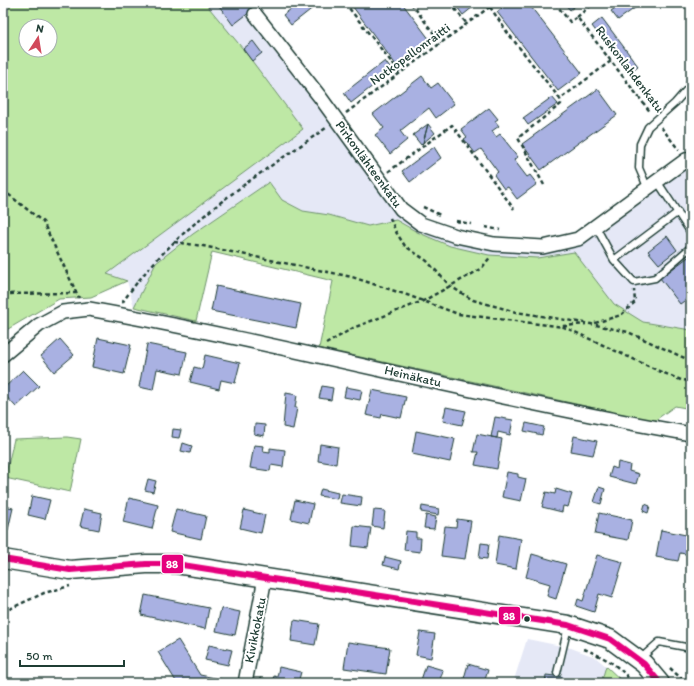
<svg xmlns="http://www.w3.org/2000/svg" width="694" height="686" viewBox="0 0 694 686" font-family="Itim,sans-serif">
<rect width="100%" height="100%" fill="#fff"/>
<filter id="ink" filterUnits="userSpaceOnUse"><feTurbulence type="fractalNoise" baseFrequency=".025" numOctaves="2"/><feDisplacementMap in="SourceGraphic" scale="8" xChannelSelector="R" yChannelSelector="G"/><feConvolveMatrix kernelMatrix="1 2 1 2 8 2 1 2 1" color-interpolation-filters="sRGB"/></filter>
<g filter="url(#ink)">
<path fill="#e5e8f6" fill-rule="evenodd" d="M3 3H265L256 14 401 209 421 224 494 244 578 239 691 158V409L675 406 654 421 319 348 333 281 212 252 196 321 134 307 127 281 107 274ZM26 26H50V50H26Z
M527 639 571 648 595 657 606 666 601 683H513Z"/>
<path fill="#bee8a5" stroke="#6e926c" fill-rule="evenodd" d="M3 3H205L243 49 303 129 107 274 127 281 91 297 59 299 3 332ZM26 26H50V50H26Z
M269 182 282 200 303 211 329 215 368 226 396 220 417 232 450 246 489 255 537 258 574 252 614 304 643 322 691 330V409L675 406 654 421 319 348 333 281 212 252 196 321 134 307 156 263 193 234Z
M67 437 81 439 70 492 5 478 14 439Z
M606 666 624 683H601Z"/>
<path fill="#a9b1e2" stroke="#1f3d34" d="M217 3H250L254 9 233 25Z
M299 3H319L291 25 283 15Z
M350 3H402L433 44 399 69Z
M454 3H478L463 15Z
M508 3H528L582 73 558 91 497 12Z
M564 3H579L570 10Z
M622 3H642L618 20 611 11Z
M602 18 638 66 628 73 592 26Z
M253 41 262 53 252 61 243 49Z
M385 61 392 71 351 103 344 93Z
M422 76 431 88 438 83 454 104 436 118 429 108 400 131 407 140 390 154 375 135 384 128 373 114Z
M598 89 617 115 541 170 522 144Z
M552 97 558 104 528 125 523 118Z
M489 108 498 119 495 121 499 126 492 131 496 137 500 134 518 157 514 160 527 177 530 175 537 184 517 199 508 187 504 189 494 175 498 172 481 149 475 153 464 139 467 137 461 129Z
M428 124 423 143 421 145 413 135Z
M428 124 435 133 423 143Z
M434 147 441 158 410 182 402 171Z
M667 236 677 250 659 264 648 251Z
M691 255V296L680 304 660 278Z
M216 286 301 304 296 328 211 311Z
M98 338 131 345 124 374 92 367Z
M60 339 74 355 54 372 41 356Z
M147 344 187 352 182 374 157 369 153 390 139 387Z
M205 355 240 363 235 383 221 380 219 389 190 382 194 367 202 369Z
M23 370 39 386 16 407 3 393V389Z
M322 386 333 388 331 400 319 398Z
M346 387 362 390 360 400 344 397Z
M372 390 406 397 401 418 382 414 381 418 366 415Z
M286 393 297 395 295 408H297L293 429 283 427Z
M446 407 466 411 462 425 443 421Z
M495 417 513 420 510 435 498 432 497 438 491 437Z
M526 423 544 427 542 435 524 431Z
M255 424 265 425 264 436 254 434Z
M173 429 181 430 179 438 172 437Z
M416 431 455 439 450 462 412 454Z
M477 434 502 439 497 469 475 465 478 452H473Z
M574 436 597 441 593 455 571 451Z
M183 443 192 446 190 453 181 451Z
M320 444 338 447 336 464 318 461Z
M254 445 264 446 263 451 270 452V448L285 450 283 467 271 465 270 471 250 468Z
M618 462 630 465 629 471 639 474 636 484 609 477 612 467 617 469Z
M507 472 518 474V477L526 479 521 501 502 497Z
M148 479 156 481 153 492 145 490Z
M599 487 605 489 601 504 594 502Z
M321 489 338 493 337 499 319 496Z
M556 489 572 494 568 507 563 506 562 512 542 507 546 492 555 494Z
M342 494 362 497 361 506 340 503Z
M32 496 50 500 45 519 28 515Z
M129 498 158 505 152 529 123 522Z
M295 500 313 504 309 523 291 519Z
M645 504 650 506 648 513 643 511Z
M5 506 13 508 8 530 3 529Z
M422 506 439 509 438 515 421 512Z
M84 509 102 513 99 530 80 526Z
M176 509 206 516 201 539 170 532Z
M244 510 265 515 261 533 240 528Z
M374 510 385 511 383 528 372 526Z
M599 513 632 520 628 540 595 534Z
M426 515 436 517 434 529 424 528Z
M457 519 471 521 465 559 441 556 445 526 456 527Z
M354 526 371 528 368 548 352 546Z
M661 530 691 536V555L680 553 678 561 656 557Z
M406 531 416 532V538H421L420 552 404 550Z
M499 535 521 539 516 569 495 565Z
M481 543 489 544 487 559 479 558Z
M532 554 566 564 556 599 547 596 550 584 526 577Z
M597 555 623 562 612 598 599 594 594 612 576 606 578 599 583 601Z
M385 557 401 561 399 569 383 565Z
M145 595 209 608 205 629 141 615Z
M221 608 240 612 235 635 216 631Z
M294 620 319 624 315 645 291 641Z
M420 632 435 634 431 658 416 655Z
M178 640 200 675 225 680 224 683H177L158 652Z
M348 642 390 648 386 674 344 668Z
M209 645 232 650 228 665 205 660Z
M468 664 488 670 484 683 463 682Z
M426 665 443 670 439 683H420Z
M279 667 301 672 298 683H272L274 676 277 677Z
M546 675 563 677 562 683H545Z
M260 678 268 680 267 683H259Z"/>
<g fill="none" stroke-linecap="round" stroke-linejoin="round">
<g stroke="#1f3d34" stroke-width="9">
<path id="lane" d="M657 181 691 233
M648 189 639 168 640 144 648 127 675 103 689 87 691 77
M596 227 614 260 634 282 655 278 691 247
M614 260 678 212
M640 659 659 642 691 648
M557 673 568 627"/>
</g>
<g stroke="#1f3d34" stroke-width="16">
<path id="street" d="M255 14 320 97 401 209 421 224 456 236 494 244 543 247 578 239 686 160 691 158
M3 355 39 325 63 312 89 309C291 345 489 399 691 434
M245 683 265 578"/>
</g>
<g stroke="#1f3d34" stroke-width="21">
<path id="secondary" d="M3 559 70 570 146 564H176L568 625 610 639 644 664 660 683"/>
</g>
<path stroke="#1f3d34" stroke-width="2.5" stroke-dasharray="4 3" stroke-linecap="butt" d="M345 3 400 73
M411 3 441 43
M450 3 467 24
M555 3 570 22 577 17 651 113
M490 7 507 32 560 99 611 61
M577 17 594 3
M346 113 495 3
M661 127 679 150
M388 172 452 125 514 209
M544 185 518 138 561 104 560 99
M3 190 43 222 79 298
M423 207 440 215
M390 218 396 232 405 246 427 261 450 286 473 300 516 312 591 324 628 332 691 361
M456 221 471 224
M485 227 500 230
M174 242 203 246 352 277 407 295 458 314 564 327 659 371 681 380 691 381
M3 294 78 293
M122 303C174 227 251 180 326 128
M595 323 621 315 635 302 634 290
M563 326 586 324
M326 344 353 328 423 301 481 269 491 256
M3 612 44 593 70 586
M584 649C602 656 621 666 632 683
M670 668 686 683"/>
<use href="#lane" stroke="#fff" stroke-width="6"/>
<use href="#street" stroke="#fff" stroke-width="13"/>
<use href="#secondary" stroke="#fff" stroke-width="18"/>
<g stroke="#fff" stroke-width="9">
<path id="bus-1" d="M3 559 70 570 146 564H176L568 625 610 639 644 664 660 683"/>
</g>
<use href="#bus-1" stroke="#e5007d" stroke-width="6"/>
</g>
</g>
<circle fill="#1f3d34" stroke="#fff" stroke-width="1.5" cx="527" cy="619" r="3.5"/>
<g text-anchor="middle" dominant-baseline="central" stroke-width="4" stroke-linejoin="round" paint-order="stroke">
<g font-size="13" fill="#1f3d34" stroke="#fff">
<text transform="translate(410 54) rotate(-36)">Notkopellonraitti</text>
<text transform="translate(630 69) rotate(53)">Ruskonlahdenkatu</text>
<text transform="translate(369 164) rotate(54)">Pirkonlähteenkatu</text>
<text transform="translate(413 376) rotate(13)">Heinäkatu</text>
<text transform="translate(255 630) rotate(-79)">Kivikkokatu</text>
</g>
</g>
<g stroke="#fff" stroke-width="1.5">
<rect x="161" y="554" width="23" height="20" rx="4" fill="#e5007d"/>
<rect x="498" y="606" width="23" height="19" rx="4" fill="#e5007d"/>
</g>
<g font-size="11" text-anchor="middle" font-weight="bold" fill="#fff">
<text x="172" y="568">88</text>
<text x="509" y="620">88</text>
</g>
<rect width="694" height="686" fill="none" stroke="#fff" stroke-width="16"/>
<rect x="8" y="8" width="678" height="670" fill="none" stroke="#1f3d34" stroke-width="1.5" filter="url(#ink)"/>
<g transform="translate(38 38) rotate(12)"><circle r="19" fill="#ffffff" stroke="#a5b1ae"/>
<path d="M0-3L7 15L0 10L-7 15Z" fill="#d1495b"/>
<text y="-6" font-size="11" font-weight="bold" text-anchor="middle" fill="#1f3d34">N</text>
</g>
<path d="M20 660v6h104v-6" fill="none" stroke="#1f3d34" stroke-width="2"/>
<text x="26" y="660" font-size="12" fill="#1f3d34" stroke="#ffffff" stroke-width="3" paint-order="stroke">50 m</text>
</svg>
